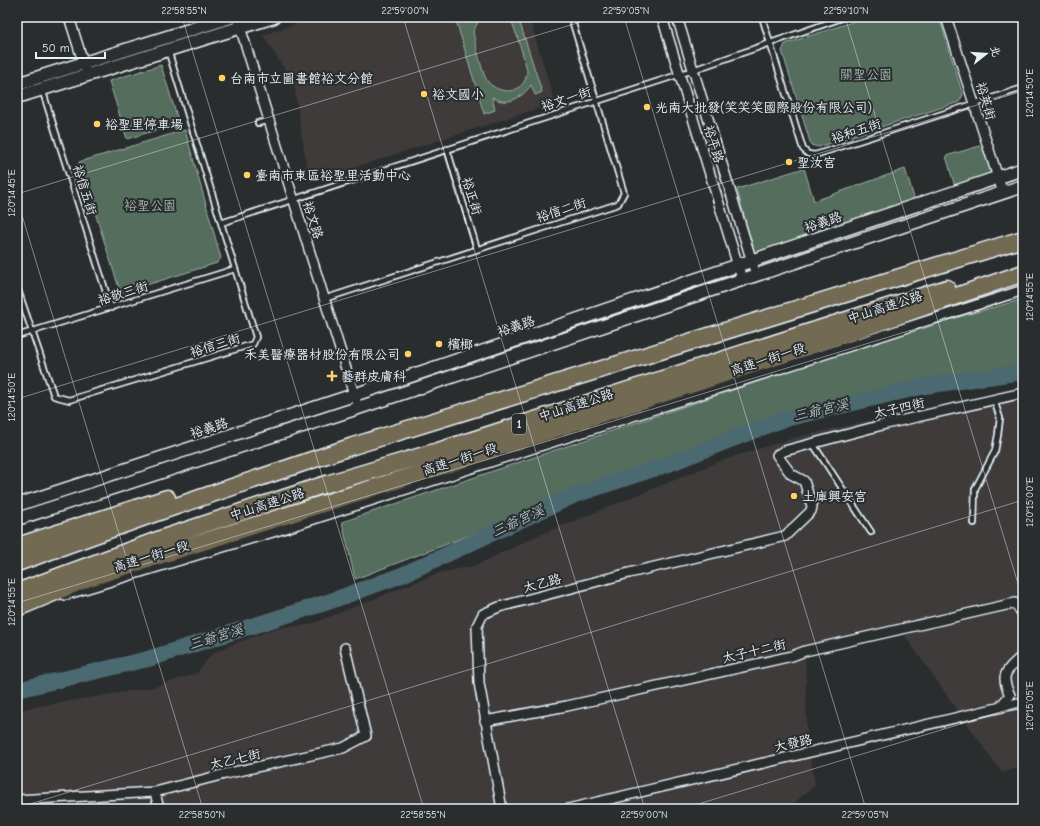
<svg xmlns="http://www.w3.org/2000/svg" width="1040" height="826" viewBox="0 0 1040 826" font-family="'Comic Neue','LXGW WenKai TC',sans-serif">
<rect width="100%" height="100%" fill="#2a2d2e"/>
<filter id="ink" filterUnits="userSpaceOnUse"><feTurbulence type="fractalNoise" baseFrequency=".025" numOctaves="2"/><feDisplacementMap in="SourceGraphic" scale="8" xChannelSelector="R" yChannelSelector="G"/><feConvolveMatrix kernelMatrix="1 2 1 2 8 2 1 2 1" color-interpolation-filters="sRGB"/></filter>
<g filter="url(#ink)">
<path fill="#3f3b3b" d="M315 17H529L555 103 309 182 294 84 263 35Z
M1023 386V765L1002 773 898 626 805 651 807 736 815 785 792 805 756 809H17V710L154 687 197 673 212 654 229 646 277 628 309 625 439 573 477 565 530 539 726 459 797 437Z"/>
<path fill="#546d5b" stroke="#9eafaa" d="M455 17H466L468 22 471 17H485L478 22 473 32C475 42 483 77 488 82 502 97 526 93 527 71 527 67 515 28 512 23 511 21 508 19 506 17H518L542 92 535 95 531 85C522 98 507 107 492 97L495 110 484 114Z
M867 17H939L963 95 959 102 818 147 811 145 782 51 785 44Z
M161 65 179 123 127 139 109 81Z
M185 130 221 258 217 263 124 292 119 288 79 162Z
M983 145 992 174 955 187 946 156Z
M804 168 814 201 905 169 915 201 755 257 737 189Z
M1023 299V364L780 417 355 579 342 522 902 333Z"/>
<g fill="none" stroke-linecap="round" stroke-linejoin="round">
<path stroke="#4c696f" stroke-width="16" d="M17 690 148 659 328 602 402 575 575 495 666 465 781 420 925 386 1023 372"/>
<g stroke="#e8f1f8" stroke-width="8">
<path id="lane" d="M762 17 803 149 808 154 815 155 1023 88
M42 89 111 308
M258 123 270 120
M447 149 477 249
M221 223 693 70 845 17
M17 287 54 396 69 400 253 344 256 337 168 50
M324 299 618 204 624 193 571 17
M17 336 235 269
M813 444 871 532
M974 523 975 489 995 451 998 435 1000 418 994 400"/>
</g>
<g stroke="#e8f1f8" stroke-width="12">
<path id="street" d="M69 17 85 68
M237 17 356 401
M662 17 742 279
M677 17 756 275
M946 17 1003 193
M65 595 286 528 1023 290
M1000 707 1010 695C999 674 1007 670 1023 655
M485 721 567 706 792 656 805 651 1015 603 1023 614
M155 792 159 809
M17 800 155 792 225 774 343 748 366 736 345 648
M502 809 479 683 477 626 483 614 499 607 629 573 785 536 811 511 812 506 804 481 791 474 777 455 784 451 886 424 1023 393
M568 809 1023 702"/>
</g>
<g stroke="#e8f1f8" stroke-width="15">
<path id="secondary" d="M17 84 231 17
M17 97 274 17
M17 505 354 395 1023 169
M17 519 358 408 1023 186"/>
</g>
<g stroke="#e8f1f8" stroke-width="19">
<path id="highway" d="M17 546 167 498
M17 563 153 514 353 446 1023 239
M17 592 166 537 323 485 438 451 947 288
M17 608 89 578 452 463 840 336 1023 273"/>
</g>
<use href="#lane" stroke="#2a2d2e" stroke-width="4.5"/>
<use href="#street" stroke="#2a2d2e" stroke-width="9"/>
<use href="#secondary" stroke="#2a2d2e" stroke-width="12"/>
<use href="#highway" stroke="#736b52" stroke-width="16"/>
</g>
</g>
<path fill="none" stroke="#e8f1f8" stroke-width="1" stroke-opacity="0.45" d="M182 17 424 809M403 17 645 809M624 17 866 809M845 17 1023 600M17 194 597 17M17 199 203 809M17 399 1023 91M17 603 1023 296M17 808 1023 500M682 809 1023 705"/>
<g fill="#ffd166" stroke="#2a2d2e" stroke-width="1.5">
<circle cx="222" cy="78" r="4"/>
<circle cx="424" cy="94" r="4"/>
<circle cx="647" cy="107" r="4"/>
<circle cx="97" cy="124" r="4"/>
<circle cx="789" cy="162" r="4"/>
<circle cx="247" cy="175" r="4"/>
<circle cx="439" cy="344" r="4"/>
<circle cx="408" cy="354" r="4"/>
<path d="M330 370h4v4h4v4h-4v4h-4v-4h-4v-4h4z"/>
<circle cx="794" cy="496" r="4"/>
</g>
<g text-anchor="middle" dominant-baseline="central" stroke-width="4" stroke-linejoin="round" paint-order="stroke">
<rect fill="#2a2d2e" stroke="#afb6bb" stroke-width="1" x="512" y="414" width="14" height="20" rx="3"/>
<g font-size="12" font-weight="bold" fill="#e8f1f8">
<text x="519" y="424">1</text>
</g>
<g font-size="13" fill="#a5b6b1" stroke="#2a2d2e">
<text x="866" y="74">關聖公園</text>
<text x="150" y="205">裕聖公園</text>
</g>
<g font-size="13" fill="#e8f1f8" stroke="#2a2d2e" text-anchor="start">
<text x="230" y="78">台南市立圖書館裕文分館</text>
<text x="432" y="94">裕文國小</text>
<text x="655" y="107">光南大批發(笑笑笑國際股份有限公司)</text>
<text x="105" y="124">裕聖里停車場</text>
<text x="797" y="162">聖汝宮</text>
<text x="255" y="175">臺南市東區裕聖里活動中心</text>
<text x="447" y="344">檳榔</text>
<text x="400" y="354" text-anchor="end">禾美醫療器材股份有限公司</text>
<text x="341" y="376">藝群皮膚科</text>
<text x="802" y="496">土庫興安宮</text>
</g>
<g font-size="13" fill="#e8f1f8" stroke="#2a2d2e">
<text transform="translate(566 99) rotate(-18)">裕文一街</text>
<text transform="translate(986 101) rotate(73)">裕英街</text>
<text transform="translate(856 131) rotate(-18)">裕和五街</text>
<text transform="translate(714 144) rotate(73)">裕平路</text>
<text transform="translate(85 190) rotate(73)">裕信五街</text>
<text transform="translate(472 196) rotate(73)">裕正街</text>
<text transform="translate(561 210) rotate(-18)">裕信二街</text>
<text transform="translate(313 220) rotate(72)">裕文路</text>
<text transform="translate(823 222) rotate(-19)">裕義路</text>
<text transform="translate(123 293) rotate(-17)">裕敬三街</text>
<text transform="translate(885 307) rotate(-18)">中山高速公路</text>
<text transform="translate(516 326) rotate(-19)">裕義路</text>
<text transform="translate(215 345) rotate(-17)">裕信三街</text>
<text transform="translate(768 359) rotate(-18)">高速一街一段</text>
<text transform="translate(576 405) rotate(-18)">中山高速公路</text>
<text transform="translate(899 408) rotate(-13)">太子四街</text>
<text transform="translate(209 428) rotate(-18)">裕義路</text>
<text transform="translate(460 459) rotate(-18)">高速一街一段</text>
<text transform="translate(267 504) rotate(-18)">中山高速公路</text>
<text transform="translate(151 556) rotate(-17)">高速一街一段</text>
<text transform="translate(542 583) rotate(-15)">太乙路</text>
<text transform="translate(754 651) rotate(-13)">太子十二街</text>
<text transform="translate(793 743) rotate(-13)">大發路</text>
<text transform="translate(235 759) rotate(-13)">太乙七街</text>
</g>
<g font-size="14" font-style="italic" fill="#aabbc1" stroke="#2a2d2e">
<text transform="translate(821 410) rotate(-13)">三爺宮溪</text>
<text transform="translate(518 521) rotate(-25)">三爺宮溪</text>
<text transform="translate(216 637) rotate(-17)">三爺宮溪</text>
</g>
</g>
<rect width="1040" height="826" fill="none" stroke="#2a2d2e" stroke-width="44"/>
<g transform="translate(986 54) rotate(73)" stroke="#2a2d2e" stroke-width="3" paint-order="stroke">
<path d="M0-3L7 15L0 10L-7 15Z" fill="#e8f1f8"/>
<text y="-6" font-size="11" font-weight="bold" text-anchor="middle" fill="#e8f1f8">北</text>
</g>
<path d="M36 52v6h69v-6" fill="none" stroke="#e8f1f8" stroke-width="2"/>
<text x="42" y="52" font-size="12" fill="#e8f1f8" stroke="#2a2d2e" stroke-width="3" paint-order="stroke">50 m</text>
<rect x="22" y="22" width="996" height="782" fill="none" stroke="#e8f1f8" stroke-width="1.5"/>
<g font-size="10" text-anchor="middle" fill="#e8f1f8">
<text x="184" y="14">22°58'55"N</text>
<text x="405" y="14">22°59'00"N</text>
<text x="626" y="14">22°59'05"N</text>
<text x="846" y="14">22°59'10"N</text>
<text transform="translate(1029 93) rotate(-90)" y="4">120°14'50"E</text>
<text transform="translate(11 193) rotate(-90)" y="4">120°14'45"E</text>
<text transform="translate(1029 297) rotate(-90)" y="4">120°14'55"E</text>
<text transform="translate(11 397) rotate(-90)" y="4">120°14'50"E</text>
<text transform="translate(1029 502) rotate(-90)" y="4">120°15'00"E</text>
<text transform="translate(11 602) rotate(-90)" y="4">120°14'55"E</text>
<text transform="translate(1029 706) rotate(-90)" y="4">120°15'05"E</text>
<text x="202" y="818">22°58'50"N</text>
<text x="423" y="818">22°58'55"N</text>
<text x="644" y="818">22°59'00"N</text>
<text x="865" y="818">22°59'05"N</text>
</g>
</svg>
